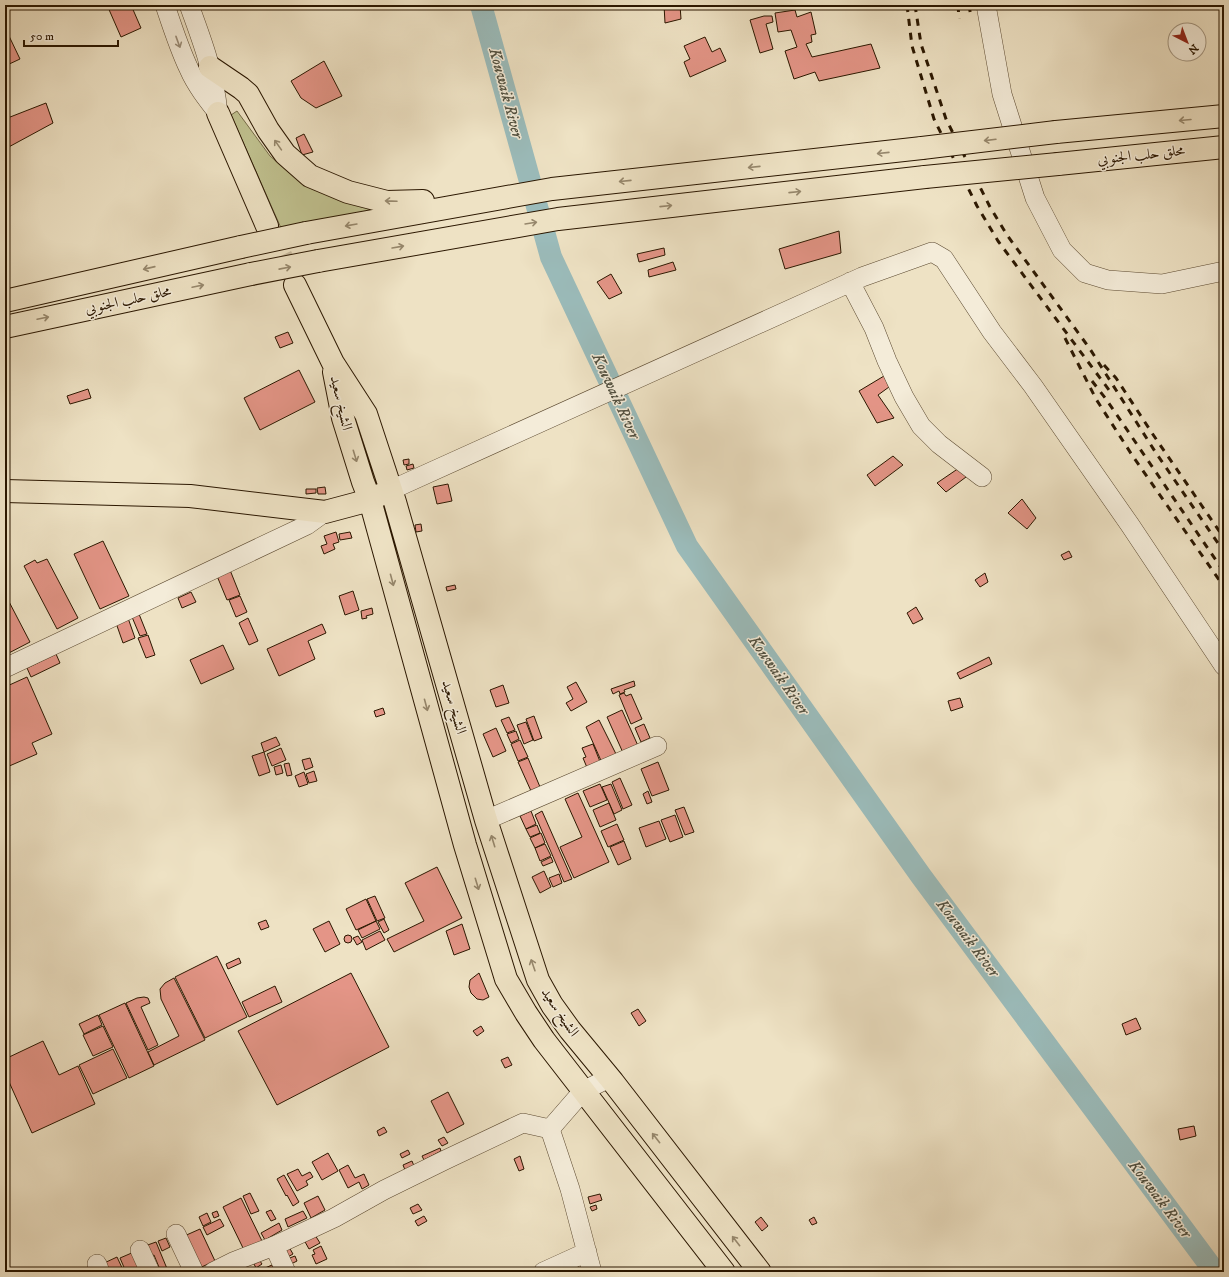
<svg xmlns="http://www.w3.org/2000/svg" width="1229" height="1277" viewBox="0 0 1229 1277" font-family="'IM FELL DW Pica',Amiri,serif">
<rect width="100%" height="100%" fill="#eee2c4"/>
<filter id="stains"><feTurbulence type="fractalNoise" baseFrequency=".005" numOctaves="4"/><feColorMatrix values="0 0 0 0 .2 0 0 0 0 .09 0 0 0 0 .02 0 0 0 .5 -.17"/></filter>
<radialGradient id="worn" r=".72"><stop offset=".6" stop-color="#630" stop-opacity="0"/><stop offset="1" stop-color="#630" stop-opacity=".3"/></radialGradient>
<path fill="#c0c18f" stroke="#766c48" d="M237 111 270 156 289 172 387 211 281 228 231 115Z
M356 409 381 476 372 483 349 412Z"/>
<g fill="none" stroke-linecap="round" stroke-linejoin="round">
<path stroke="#9bbcbb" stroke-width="22" d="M481 5 551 257 687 546 921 876 1215 1272"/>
</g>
<path fill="#e49587" stroke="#2b1700" d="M107 5H131L141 28 121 37Z
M664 5H680L681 19 665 23Z
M1095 5H1119L1108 7Z
M795 10 797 17 811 12 816 34 811 35 812 42 806 44 812 57 871 44 880 68 819 81 815 72 794 79 785 51 797 47 791 30 778 32 775 13Z
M764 16H772L773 22 766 24 773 49 760 53 750 20Z
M9 36 20 59 5 66V38Z
M705 37 712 52 720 48 726 61 690 77 684 62 690 59 684 46Z
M324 61 342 96 316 108 301 98 291 81Z
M46 103 53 123 5 149V119Z
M304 134 313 152 302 155 296 138Z
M839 231 841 253 785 269 779 249Z
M664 248 665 255 639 262 637 254Z
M673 262 676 270 649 277 648 270Z
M611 274 622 293 609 299 597 282Z
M288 332 293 343 280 348 275 337Z
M299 370 315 402 260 430 244 398Z
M884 376 889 387 878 395 894 418 877 423 859 391Z
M88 389 91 398 70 404 67 396Z
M893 456 903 465 875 486 867 475Z
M409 459V464L404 465 403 460Z
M413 464 414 468 407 470 406 466Z
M959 468 966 477 946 492 937 483Z
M448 484 452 501 437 504 433 487Z
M325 487 326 494H318L317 488Z
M306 489H316V493L306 494Z
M1022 499 1036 518 1027 529 1008 513Z
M421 524 422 531 416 532 415 525Z
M336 532 339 542 333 544 335 549 324 554 321 546 327 544 324 536Z
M350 532 352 538 340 540 339 534Z
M103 541 129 596 100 609 74 554Z
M1069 551 1072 557 1064 560 1061 555Z
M47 559 78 618 57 629 24 566 35 560 37 563Z
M230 570 240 595 227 600 217 576Z
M985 573 988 582 980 587 975 580Z
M455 585 456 589 447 591 446 587Z
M353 591 359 610 345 615 339 596Z
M191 592 196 602 182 608 178 598Z
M5 594 30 642 5 655Z
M240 596 247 612 236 617 229 600Z
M916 607 923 619 913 624 907 613Z
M372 608 373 614 366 616 367 618 362 619 361 611Z
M139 614 147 634 140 636 132 617Z
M128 618 135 638 123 643 116 623Z
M248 618 258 641 249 645 239 623Z
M322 624 326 633 308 641 315 659 279 676 267 649Z
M148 635 155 655 146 658 138 638Z
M223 645 234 669 201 684 190 660Z
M56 654 60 663 31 677 27 668Z
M989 657 992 664 960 679 957 673Z
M27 677 52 734 32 743 37 754 7 767 5 763V687Z
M634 681 635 686 624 690 625 692 620 694 619 691 613 694 611 689Z
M576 682 587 702 571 711 566 703 573 699 567 687Z
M503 685 509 703 496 707 490 690Z
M624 693 626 696 631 694 642 719 631 724 619 695Z
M960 698 963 707 951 711 948 701Z
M383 708 385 714 376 717 374 711Z
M622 710 639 748 624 755 607 717Z
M534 716 542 738 534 741 526 719Z
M509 717 515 730 507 733 501 720Z
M599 720 618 758 603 765 586 727Z
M526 722 533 740 524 744 517 725Z
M644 724 650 738 641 742 635 728Z
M496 728 506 751 493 757 483 734Z
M516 731 519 739 511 743 507 734Z
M276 737 280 745 264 752 261 743Z
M520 740 528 757 518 761 511 744Z
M593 744 601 764 588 770 583 758 586 757 582 748Z
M281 748 286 760 272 766 267 754Z
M264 752 270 772 259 776 252 756Z
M310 758 313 767 305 770 302 760Z
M528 758 540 787 531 791 518 762Z
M658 762 669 790 652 796 641 769Z
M289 763 292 775 287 776 284 764Z
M281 765 283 773 276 775 274 767Z
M314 771 317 781 309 783 306 774Z
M304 772 308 784 299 787 295 776Z
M620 778 632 805 623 809 612 782Z
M600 784 607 800 590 807 583 791Z
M611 784 622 810 614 814 602 787Z
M648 791 652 802 647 804 643 794Z
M578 793 609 862 574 878 560 847 582 837 565 799Z
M609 803 616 820 600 827 593 810Z
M684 807 694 832 685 835 675 810Z
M531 811 536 824 526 829 520 816Z
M542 811 572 879 564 882 535 815Z
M675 815 683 837 670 842 661 820Z
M659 821 666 839 646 847 639 828Z
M617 824 624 840 608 847 601 831Z
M537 825 540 833 530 837 526 829Z
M541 833 545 843 535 848 530 838Z
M624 841 631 859 618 865 610 847Z
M545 844 551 856 540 861 535 848Z
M551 857 553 862 543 866 541 862Z
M437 867 462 918 394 952 387 939 424 921 405 883Z
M544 871 551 887 540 893 532 877Z
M559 874 562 883 553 887 549 878Z
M375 896 385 918 377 921 367 899Z
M366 899 376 921 356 930 346 909Z
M384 919 389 930 384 933 378 922Z
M266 920 269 927 261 930 258 923Z
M329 921 340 944 325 952 313 929Z
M376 921 380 929 362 938 358 930Z
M462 924 470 949 454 955 446 931Z
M380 931 385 940 366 950 362 940Z
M344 939a4 4 0 1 1 8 0a4 4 0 1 1-8 0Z
M358 936 362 942 357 945 353 938Z
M217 956 247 1017 205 1038 175 977Z
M239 958 241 963 228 969 226 964Z
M351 973 389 1047 277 1105 238 1031Z
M479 973 489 997 483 1000 477 999 471 993 469 987 470 980Z
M174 978 205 1040 154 1065 148 1052 179 1036 161 999 160 989 165 983Z
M275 986 282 1002 249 1017 242 1002Z
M144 997 148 998 150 1003 141 1007 158 1045 148 1050 126 1003 137 998Z
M125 1003 154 1066 129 1078 99 1015Z
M638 1009 646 1021 639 1026 631 1013Z
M98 1015 102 1025 84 1034 79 1024Z
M1136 1018 1141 1029 1126 1035 1122 1024Z
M103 1026 113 1047 93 1056 83 1035Z
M481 1026 484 1031 477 1036 473 1031Z
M43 1041 59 1075 78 1066 95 1104 32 1133 5 1073V1059Z
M113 1049 127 1078 93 1094 79 1065Z
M508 1057 512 1065 505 1068 501 1060Z
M448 1092 464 1124 447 1133 431 1101Z
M1194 1126 1196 1136 1180 1140 1178 1129Z
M384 1127 387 1132 379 1136 377 1131Z
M444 1137 448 1143 442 1146 438 1140Z
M440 1148 441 1151 424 1160 422 1156Z
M408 1150 410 1154 402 1158 400 1154Z
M328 1153 338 1171 322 1180 312 1162Z
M520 1156 524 1169 519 1171 514 1159Z
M412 1161 414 1166 405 1170 403 1165Z
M348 1165 355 1178 364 1174 369 1185 362 1189 359 1182 348 1188 339 1170Z
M298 1169 302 1176 310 1172 313 1177 306 1181 308 1185 297 1191 287 1174Z
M284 1175 299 1202 293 1206 287 1195 286 1196 277 1179Z
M250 1193 259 1211 251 1214 243 1196Z
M600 1194 602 1200 590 1204 588 1197Z
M318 1196 325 1210 311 1218 304 1203Z
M241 1198 262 1241 244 1250 223 1207Z
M418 1204 422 1210 413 1214 410 1208Z
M596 1205 597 1209 592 1211 590 1207Z
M271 1210 276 1219 271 1221 266 1212Z
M217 1211 219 1216 214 1218 212 1213Z
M303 1211 307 1218 288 1227 285 1219Z
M207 1213 211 1222 203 1226 199 1217Z
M424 1216 427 1221 418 1226 415 1221Z
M761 1217 768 1226 762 1231 755 1222Z
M814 1217 817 1223 812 1225 809 1220Z
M220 1219 224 1226 207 1235 203 1227Z
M279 1223 282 1230 265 1240 261 1233Z
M200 1229 215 1261 197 1269 182 1237Z
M315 1235 320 1243 309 1249 304 1240Z
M166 1238 170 1247 162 1251 158 1241Z
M156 1242 168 1271 166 1272H161L154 1255 146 1258 142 1247Z
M321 1246 327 1259 316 1264 312 1255 315 1254 313 1250Z
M289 1247 293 1254 286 1258 282 1250Z
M134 1252 140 1268 126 1272 120 1258Z
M295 1256 297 1261 289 1265 287 1259Z
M117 1257 124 1272H106L102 1264Z
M258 1258 262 1264 256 1268 253 1262Z
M577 1263 580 1271 576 1272H560Z
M272 1265 276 1272H267L265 1268Z"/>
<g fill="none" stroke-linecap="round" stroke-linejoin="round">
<path stroke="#c7b99d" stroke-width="22" stroke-dasharray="22 11" stroke-linecap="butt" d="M267 226 294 283"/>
<g stroke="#5c4a31" stroke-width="20">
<path id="minor" d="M165 5C172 26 179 48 189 69 196 85 207 99 218 113
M189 5C203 43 214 72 218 113
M986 5 1002 94 1035 198 1062 250 1085 273 1108 280 1162 284 1224 271
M850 282 874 328 887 361 904 397 921 426 939 444 982 477
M391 490 862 277 932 252 944 259 992 332 1033 386 1130 525 1224 666
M5 668 307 525 325 512
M486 820 657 746
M550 1129 570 1189 592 1272
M176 1234 194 1272
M274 1246 286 1272
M140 1250 150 1272
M97 1264 100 1272
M213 1272 235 1261 274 1246 334 1218 384 1190 445 1160 523 1123 550 1129 583 1091 609 1078
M543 1272 587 1252"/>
</g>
<g stroke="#2b1700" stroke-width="24">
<path id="major" d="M218 113 267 226
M295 285 333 363 366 414 395 502 486 820 538 980 552 1005 570 1030 613 1082 760 1272
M334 372 343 418 363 482 370 500 465 845 506 979 526 1013 544 1040 724 1272
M5 491 190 496 325 512 370 500 384 493"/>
</g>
<g stroke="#2b1700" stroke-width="24">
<path id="highway" d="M210 67 241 88 248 94 268 130 285 154 310 176 348 192 387 202 423 201
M1056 132 1224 116
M1058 164 1224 147
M306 233 552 189 922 148
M318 261 558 219 925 177
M5 301 241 247
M5 327 251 274"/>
</g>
<use href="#minor" stroke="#f4ecd9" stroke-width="19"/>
<use href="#major" stroke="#eee2c4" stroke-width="22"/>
<use href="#highway" stroke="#eee2c4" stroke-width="22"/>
<path stroke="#2b1700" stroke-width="3" stroke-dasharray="7 7" stroke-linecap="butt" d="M907 5 912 46 934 119 977 206 998 241 1112 394
M915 5 921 44 946 119 990 207 1007 235 1090 349 1156 453 1224 552
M958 5 959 19
M969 5 971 17
M1065 338 1096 399 1132 455 1224 587
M1104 365 1116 378 1154 436 1224 538
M1092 381 1106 399 1224 572"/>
<g stroke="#2b1700" stroke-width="24" stroke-linecap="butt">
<path id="highway-bridge" d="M922 148 1056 132
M925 177 1058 164
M241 247 306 233
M251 274 318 261"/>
</g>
<use href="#highway-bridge" stroke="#eee2c4" stroke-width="22"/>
</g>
<defs><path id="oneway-shaft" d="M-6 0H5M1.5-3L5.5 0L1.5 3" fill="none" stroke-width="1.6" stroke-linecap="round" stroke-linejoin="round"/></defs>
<use stroke="#9a8c77" href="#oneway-shaft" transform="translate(178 42) rotate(70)"/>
<g stroke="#96876c">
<use href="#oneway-shaft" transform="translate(1185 120) rotate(175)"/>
<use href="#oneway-shaft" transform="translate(990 140) rotate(173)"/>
<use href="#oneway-shaft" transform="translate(278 145) rotate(-125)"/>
<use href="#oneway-shaft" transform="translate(883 153) rotate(174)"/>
<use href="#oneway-shaft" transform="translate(754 167) rotate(174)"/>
<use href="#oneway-shaft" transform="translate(625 181) rotate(174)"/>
<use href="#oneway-shaft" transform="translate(795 192) rotate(-6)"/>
<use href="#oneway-shaft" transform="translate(391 201) rotate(-178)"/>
<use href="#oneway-shaft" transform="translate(666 206) rotate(-6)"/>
<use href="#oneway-shaft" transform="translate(531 223) rotate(-9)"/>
<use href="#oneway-shaft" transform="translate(351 225) rotate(170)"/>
<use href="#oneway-shaft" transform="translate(398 247) rotate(-10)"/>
<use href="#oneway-shaft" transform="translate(149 268) rotate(167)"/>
<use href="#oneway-shaft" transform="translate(285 268) rotate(-11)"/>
<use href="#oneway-shaft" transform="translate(198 286) rotate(-12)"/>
<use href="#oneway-shaft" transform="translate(43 318) rotate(-12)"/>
<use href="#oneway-shaft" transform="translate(355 456) rotate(73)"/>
<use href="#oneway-shaft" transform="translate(392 580) rotate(75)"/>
<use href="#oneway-shaft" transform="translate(426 705) rotate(75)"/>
<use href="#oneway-shaft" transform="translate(493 841) rotate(-107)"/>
<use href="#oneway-shaft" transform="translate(477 884) rotate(73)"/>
<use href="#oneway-shaft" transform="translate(533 965) rotate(-109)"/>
<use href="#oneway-shaft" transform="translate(656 1138) rotate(-128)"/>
<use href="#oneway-shaft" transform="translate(736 1241) rotate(-128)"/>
</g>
<g text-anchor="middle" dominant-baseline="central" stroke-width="3" stroke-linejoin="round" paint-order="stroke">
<g font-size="15" fill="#2b1700" stroke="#f4ecd9">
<text transform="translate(1141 155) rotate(-6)">محلق حلب الجنوبي</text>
<text transform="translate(128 300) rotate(-12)">محلق حلب الجنوبي</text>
<text transform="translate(341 403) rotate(77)">الشيخ سعيد</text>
<text transform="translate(454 707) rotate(74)">الشيخ سعيد</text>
<text transform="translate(560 1012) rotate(56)">الشيخ سعيد</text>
</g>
<g font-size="16" font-style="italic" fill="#525141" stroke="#f4ecd9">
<text transform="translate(506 93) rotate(75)">Kouwaik River</text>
<text transform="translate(616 396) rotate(65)">Kouwaik River</text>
<text transform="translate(779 675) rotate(55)">Kouwaik River</text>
<text transform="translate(968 938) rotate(53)">Kouwaik River</text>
<text transform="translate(1160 1199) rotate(53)">Kouwaik River</text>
</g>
</g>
<rect width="1229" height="1277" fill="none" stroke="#eee2c4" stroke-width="20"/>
<rect x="6" y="6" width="1217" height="1265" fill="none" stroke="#2b1700" stroke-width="2"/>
<rect x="10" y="10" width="1209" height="1257" fill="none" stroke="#2b1700"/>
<g transform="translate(1187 42) rotate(138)"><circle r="19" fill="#f4ecd9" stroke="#a49782"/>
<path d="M0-3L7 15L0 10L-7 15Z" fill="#8f2418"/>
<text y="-6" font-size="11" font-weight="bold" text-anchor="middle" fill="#2b1700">N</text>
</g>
<path d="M24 40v6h94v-6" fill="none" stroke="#2b1700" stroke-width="2"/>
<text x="30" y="40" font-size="12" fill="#2b1700" stroke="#f4ecd9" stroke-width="3" paint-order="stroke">50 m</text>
<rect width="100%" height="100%" filter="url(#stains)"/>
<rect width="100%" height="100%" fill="url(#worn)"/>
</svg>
